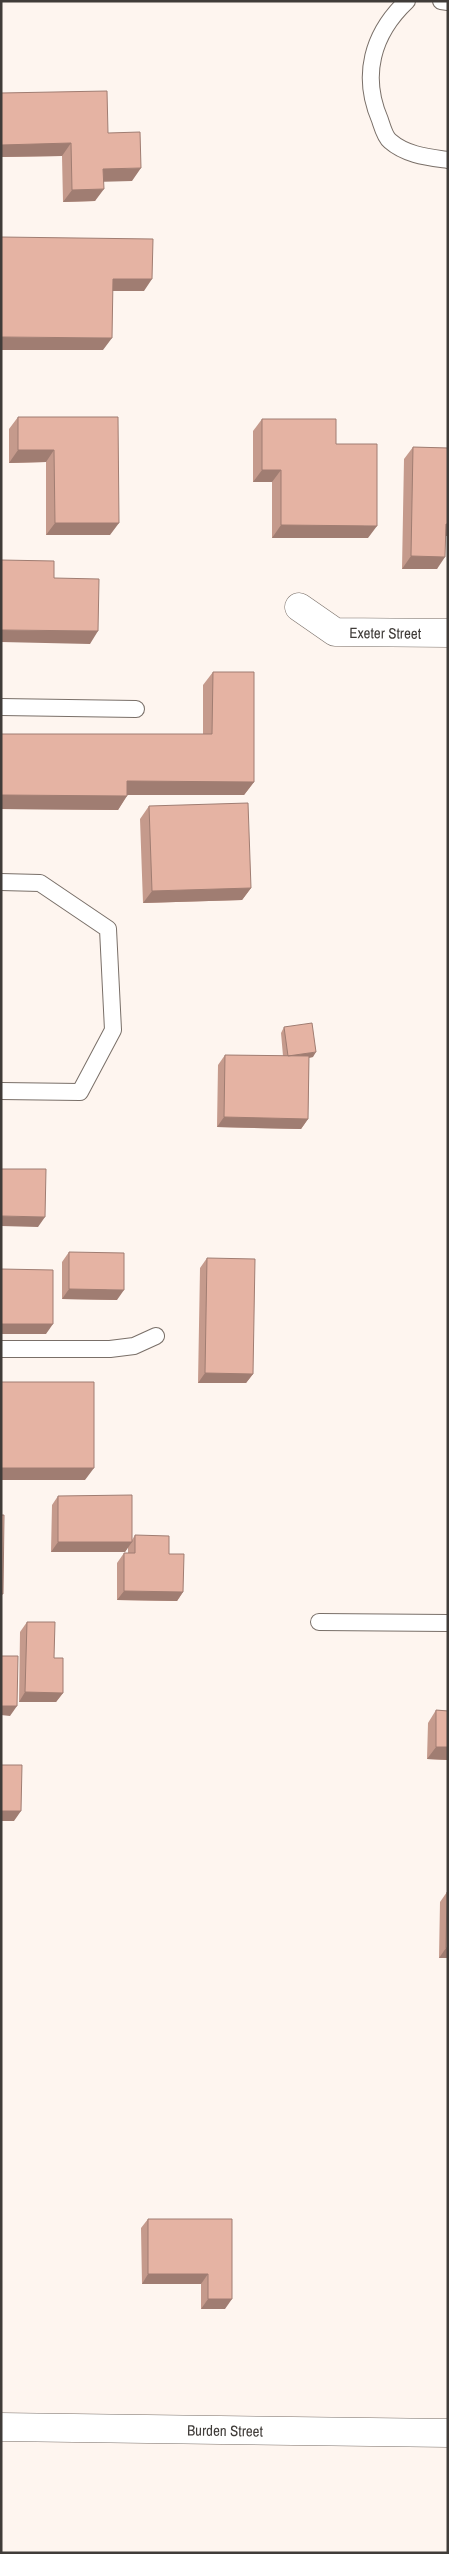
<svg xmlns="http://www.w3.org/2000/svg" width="449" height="2554" viewBox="0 0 449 2554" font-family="'Archivo Narrow',sans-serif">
<rect width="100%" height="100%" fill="#fef5ef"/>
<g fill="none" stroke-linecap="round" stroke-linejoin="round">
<g stroke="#796f68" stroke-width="18">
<path id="service" d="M407 1C372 34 361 76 380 120 382 126 385 137 390 141 406 155 427 157 448 160
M441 1 448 2
M1 707 136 709
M1 882 40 883 108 929 113 1030 80 1092 1 1091
M1 1349H110L134 1346 156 1336
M319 1622 448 1623"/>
</g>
<g stroke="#796f68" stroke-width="29">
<g id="minor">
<path id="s1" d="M299 607 335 632 448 633"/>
<path id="s2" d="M1 2427 448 2433"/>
</g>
</g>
<use href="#service" stroke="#fff" stroke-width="16"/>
<use href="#minor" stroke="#fff" stroke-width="28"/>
</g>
<path fill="#c59a8c" d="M1 93 108 133 132 181H104L95 201 63 202 62 156 1 157Z
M18 417H118L110 535H46V462L9 463V429Z
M262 419 336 444 368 538H272V482H253V431Z
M413 447 448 448V536H446L437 569H402L404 459Z
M213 672 254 782 244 795H127L118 810 1 809V734H203V685Z
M149 806 251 888 242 900 143 903 140 819Z
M284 1027 313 1057 309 1058 308 1119 301 1129 217 1127 218 1065 225 1055 283 1056 281 1033Z
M69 1252 117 1300 62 1299V1262Z
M207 1258 253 1374 246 1383H198L200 1268Z
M58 1496 132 1540 135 1535 169 1554 183 1592 177 1601 117 1600V1563L124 1553H128V1547L125 1552H51L52 1505Z
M27 1622 54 1658 63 1693 56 1702H19L20 1632Z
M436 1710 448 1711V1760L427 1759 428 1723Z
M447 1892 448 1958H439L440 1902Z
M148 2219H232L225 2309H201V2284H142L141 2228Z"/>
<path fill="#a07d72" d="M71 143 62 156 1 157V145Z
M141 168 132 181 95 182 103 169Z
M104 189 95 201 63 202 72 190Z
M113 279H152L144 291H104Z
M1 337 112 338 103 350H1Z
M18 450H54L46 462 9 463Z
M262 470H281L272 482H253Z
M55 523H119L110 535H46Z
M446 524H448V536H437Z
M281 525 377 526 368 538H272Z
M411 556 445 557 437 569H402Z
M1 630 98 631 90 644 1 642Z
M127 781 254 782 244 795H117Z
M1 795 127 796 118 810 1 809Z
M251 888 242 900 143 903 152 891Z
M316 1052 313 1057 284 1061 288 1056Z
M224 1117 308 1119 301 1129 217 1127Z
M1 1216 45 1217 38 1227 1 1226Z
M69 1289 124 1290 117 1300 62 1299Z
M1 1324H53L46 1334H1Z
M205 1373 253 1374 246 1383H198Z
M1 1468H94L85 1480H1Z
M58 1542H132L125 1552H51Z
M124 1591 183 1592 177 1601 117 1600Z
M25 1692 63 1693 56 1702H19Z
M1 1706H17L10 1716 1 1715Z
M436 1747H448V1760L427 1759Z
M1 1811H21L14 1821H1Z
M446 1948H448V1958H439Z
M148 2274H208L201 2284H142Z
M208 2299H232L225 2309H201Z"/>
<path fill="#e5b3a3" stroke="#a07d72" d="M107 91 108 133 140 132 141 168 103 169 104 189 72 190 71 143 1 145V93Z
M1 237 153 239 152 279H113L112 338 1 337Z
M18 417H118L119 523H55L54 450H18Z
M262 419H336V444H377V526L281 525V470H262Z
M413 447 448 448V524H446L445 557 411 556Z
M1 560 54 561V578L99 579 98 631 1 630Z
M213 672H254V782L127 781V796L1 795V734H212Z
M248 803 251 888 152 891 149 806Z
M312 1023 316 1052 288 1056 284 1027Z
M225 1055 309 1056 308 1119 224 1117Z
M1 1169H46L45 1217 1 1216Z
M69 1252 124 1253V1290L69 1289Z
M207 1258 255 1259 253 1374 205 1373Z
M1 1269 53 1270V1324H1Z
M1 1382H94V1468H1Z
M132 1495V1542H58V1496Z
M1 1515H4L3 1594H1Z
M135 1535 169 1536V1554H184L183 1592 124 1591V1553H135Z
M27 1622H55L54 1658H63V1693L25 1692Z
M1 1656H18L17 1706H1Z
M436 1710 448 1711V1747H436Z
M1 1765H22L21 1811H1Z
M447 1892H448V1948H446Z
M148 2219H232V2299H208V2274H148Z"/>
<g text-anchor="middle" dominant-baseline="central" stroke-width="5" stroke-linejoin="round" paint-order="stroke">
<g font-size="15" fill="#403c39" stroke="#fff">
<text stroke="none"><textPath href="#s1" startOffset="94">Exeter Street</textPath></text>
<text stroke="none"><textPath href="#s2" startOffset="224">Burden Street</textPath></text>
</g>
</g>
<rect width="449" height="2554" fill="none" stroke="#403c39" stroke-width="5"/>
</svg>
